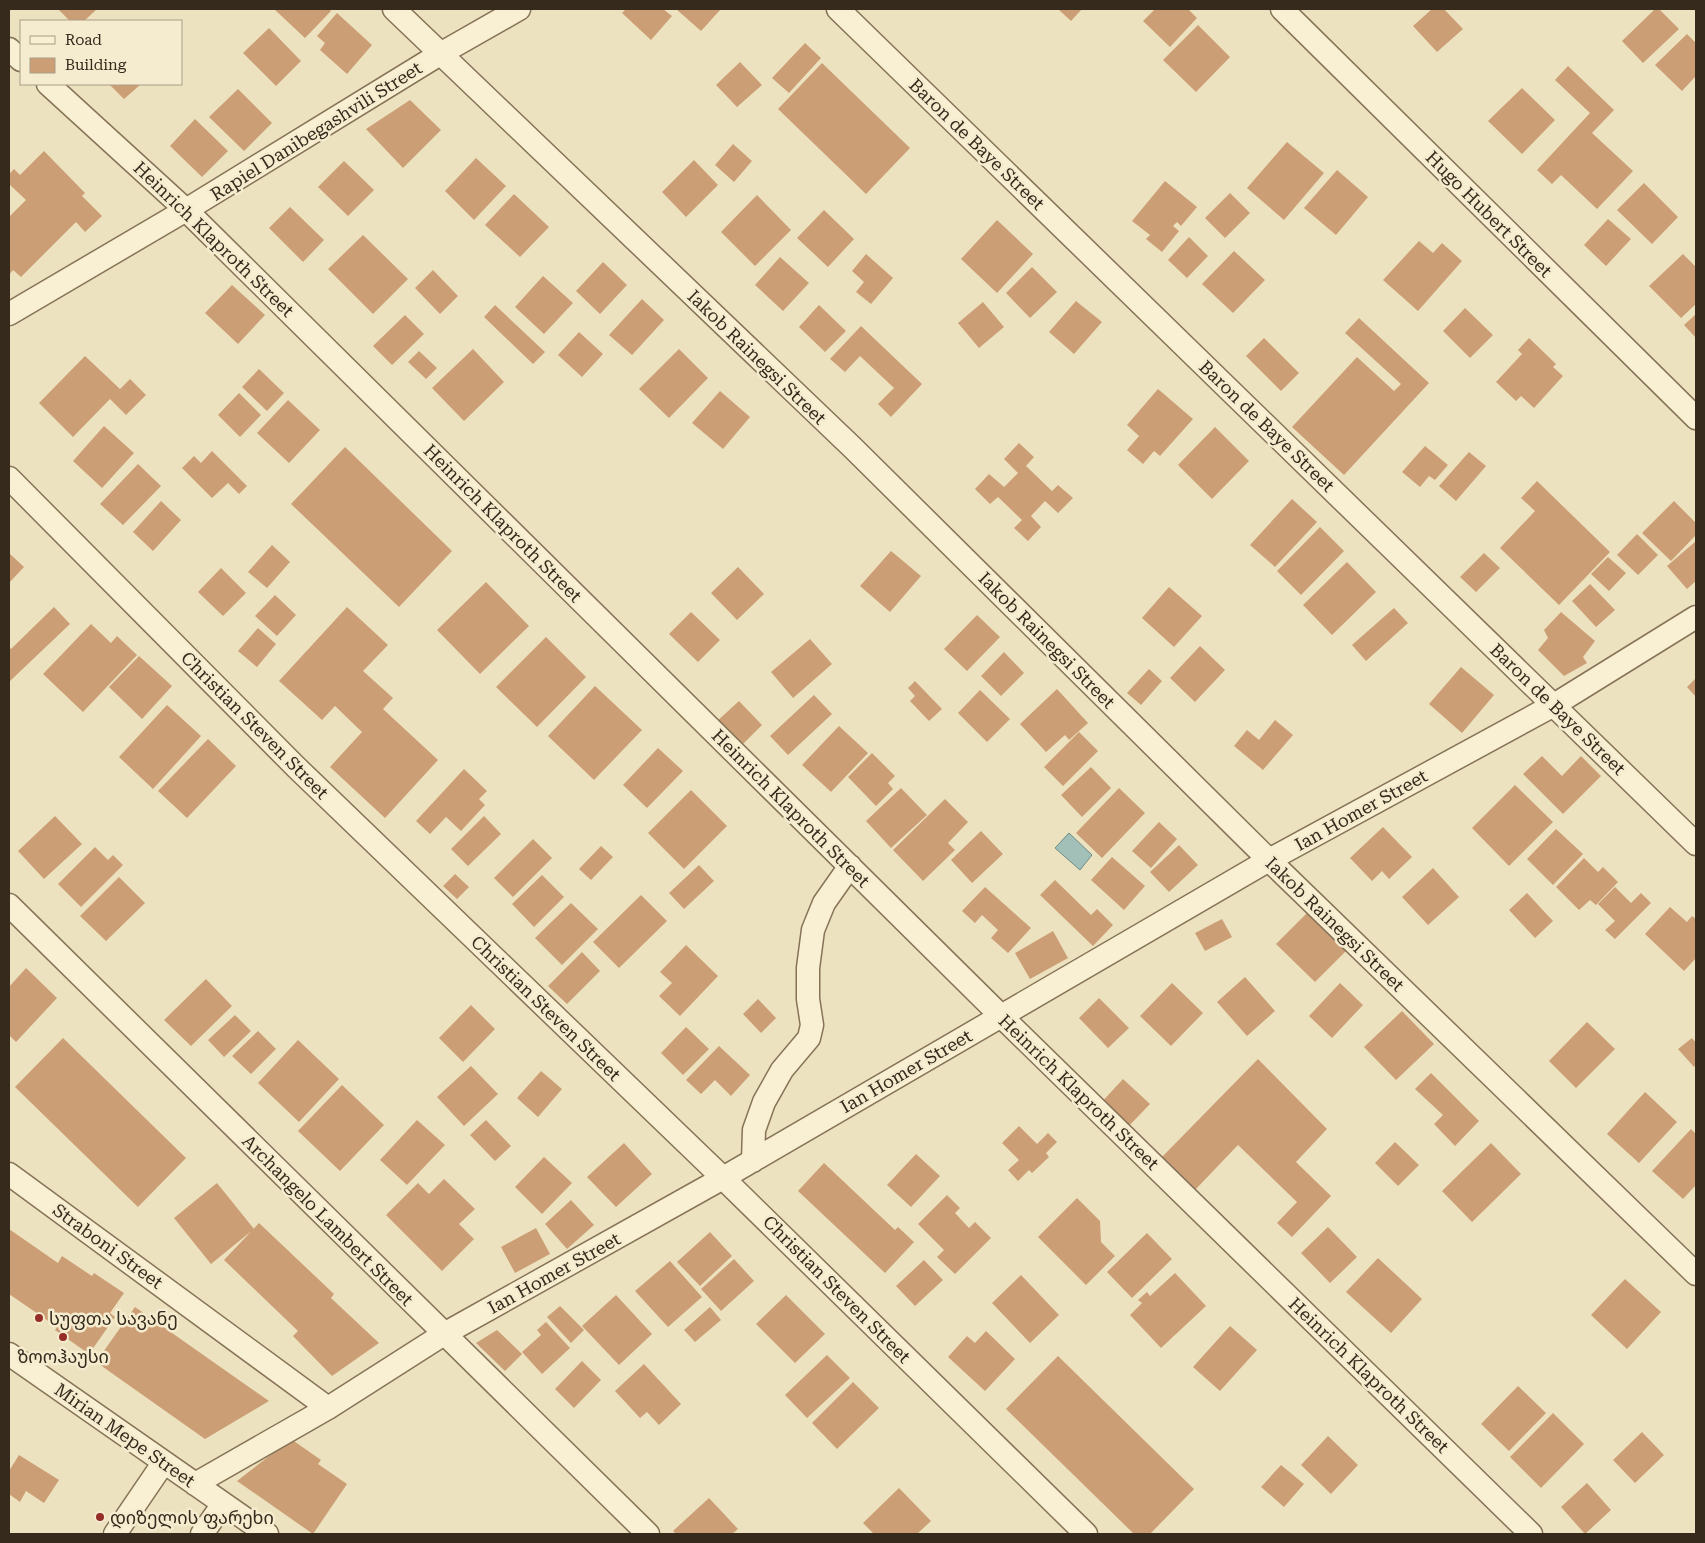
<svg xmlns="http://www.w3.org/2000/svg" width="1705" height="1543" viewBox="0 0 1705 1543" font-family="'Roboto Serif','Noto Sans Georgian',serif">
<rect width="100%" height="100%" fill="#ede2bf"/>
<path fill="#a2bfb8" stroke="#6a8d86" d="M1069 833 1092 855 1080 870 1055 848Z"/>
<path fill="#cc9e75" d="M58 9H97L84 21H70Z
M274 9H329L331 11 305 38Z
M626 9H663L672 16 651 40 622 13Z
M676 9H721L701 31Z
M1058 9H1082L1071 21Z
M1155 9H1188L1197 18 1170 47 1143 21Z
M1432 9H1444L1463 29 1437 52 1413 26Z
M1655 9H1659L1679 29 1643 63 1622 41Z
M337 13 372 45 347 74 320 50 325 43 317 36Z
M1198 25 1230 57 1196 92 1163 60Z
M269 28 301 61 276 86 243 53Z
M1687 34 1696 43V76L1682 91 1655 65Z
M805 43 821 58 789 93 772 78Z
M740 62 762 85 737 107 716 85Z
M822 63 910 148 866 194 778 109Z
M1568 66 1614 110 1592 133 1633 171 1597 209 1561 175 1552 184 1537 170 1590 113 1555 80Z
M109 84H141L124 99Z
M1522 88 1555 120 1522 154 1488 121Z
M238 89 272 123 244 151 209 117Z
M410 100 441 130 403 168 366 129Z
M195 119 228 151 202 177 170 146Z
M1287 142 1324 173 1284 220 1247 188Z
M733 144 752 161 734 182 715 165Z
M44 151 85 193 82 196 102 216 85 232 76 222 21 277 13 270 9 275V217L26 200 9 184V174L14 169 20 175Z
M476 158 506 186 474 220 445 191Z
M694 160 718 185 686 217 662 192Z
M344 161 374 190 348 216 318 187Z
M1337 170 1368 197 1336 235 1304 208Z
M1165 181 1197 207 1181 226 1177 222 1173 226 1179 231 1162 252 1146 239 1150 235 1132 221Z
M1644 183 1678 217 1652 244 1617 210Z
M1230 193 1250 213 1225 238 1205 218Z
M514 194 549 227 520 257 485 225Z
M757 195 791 230 755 266 721 232Z
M290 207 324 240 303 262 269 228Z
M824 210 854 239 828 267 797 238Z
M1608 219 1631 239 1606 266 1584 245Z
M997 220 1033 254 997 293 961 259Z
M363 235 408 279 373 314 328 269Z
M1189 237 1208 256 1187 278 1168 260Z
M1419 241 1433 253 1442 243 1462 261 1418 311 1383 280Z
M1234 251 1265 280 1233 313 1202 284Z
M866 254 893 278 871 304 856 292 864 282 852 271Z
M1683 254 1696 267V304L1681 318 1649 286Z
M780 257 809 283 783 311 755 285Z
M603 262 627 285 600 314 576 291Z
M1032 267 1057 292 1030 318 1006 293Z
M433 270 458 296 440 314 415 288Z
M543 276 573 303 544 334 515 307Z
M232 285 265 315 238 344 205 313Z
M642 299 664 320 632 355 609 335Z
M1076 301 1102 322 1074 354 1049 332Z
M983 302 1004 327 979 348 958 323Z
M495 305 545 352 533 364 484 317Z
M819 305 846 331 825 352 799 327Z
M1465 308 1493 335 1470 358 1443 331Z
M1696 314V338L1684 325Z
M405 315 424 334 392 365 373 346Z
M1359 318 1429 383 1344 475 1292 427 1357 357 1394 391 1401 384 1345 333Z
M861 326 922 384 891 417 878 404 894 388 860 356 845 372 830 359Z
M579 332 603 354 582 377 558 355Z
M1264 338 1299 373 1281 391 1246 356Z
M1529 338 1556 364 1553 367 1563 376 1534 408 1521 396 1516 401 1496 382 1522 354 1518 350Z
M473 349 504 382 464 421 432 388Z
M679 349 708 378 669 418 639 389Z
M419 351 437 368 426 379 408 362Z
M85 356 120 389 130 379 146 395 126 415 110 399 73 437 39 403Z
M259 369 284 393 267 411 242 387Z
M1158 389 1193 419 1160 456 1154 451 1143 464 1127 450 1139 436 1127 425Z
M720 391 750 417 723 449 692 423Z
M239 393 261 415 240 437 218 415Z
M288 400 320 430 289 463 257 433Z
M104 426 134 453 102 488 73 461Z
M1215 427 1249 461 1212 499 1178 465Z
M1019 443 1034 457 1026 466 1052 491 1058 485 1073 498 1058 513 1045 501 1031 516 1041 527 1028 541 1014 528 1022 520 998 497 990 504 975 489 989 474 1004 487 1018 473 1004 459Z
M1425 446 1448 465 1435 480 1429 476 1420 487 1402 472Z
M345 447 452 551 399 607 291 504Z
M212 451 247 486 239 494 228 483 212 498 182 468 194 456 201 463Z
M1469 452 1486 466 1456 501 1439 486Z
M138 464 161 486 123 525 100 504Z
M1537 481 1610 552 1559 605 1500 548 1535 511 1521 498Z
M1292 499 1317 522 1275 567 1250 545Z
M161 501 181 520 153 551 133 532Z
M1674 501 1696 523V535L1671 561 1642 533Z
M1320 527 1344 551 1301 595 1277 571Z
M1637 534 1658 555 1638 575 1617 555Z
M1696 541V581L1687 589 1667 566Z
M272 545 290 562 267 588 248 572Z
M891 551 921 576 890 612 860 586Z
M9 553 24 567 9 583Z
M1484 553 1500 568 1476 592 1460 577Z
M1608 557 1626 573 1609 591 1591 574Z
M1347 562 1376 592 1332 635 1303 605Z
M738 567 764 594 737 620 711 593Z
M221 568 246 593 223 616 198 592Z
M486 582 529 626 480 674 437 630Z
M1590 584 1615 610 1596 627 1572 601Z
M1169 587 1202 616 1174 647 1142 618Z
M275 595 296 615 277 636 255 616Z
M54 607 70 624 9 682V647L11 649Z
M347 607 388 645 363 671 393 698 383 709 438 760 385 818 330 767 362 732 335 706 322 720 279 681Z
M1394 608 1408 623 1366 661 1352 645Z
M691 612 720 640 698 662 669 634Z
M1561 612 1595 641 1583 657 1587 663 1564 676 1538 650 1548 638 1544 630Z
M977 615 1000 637 967 671 944 649Z
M91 624 111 643 117 636 137 655 83 712 43 674Z
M258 628 276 644 257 667 238 651Z
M546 637 586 677 537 727 496 687Z
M810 639 832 664 793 698 771 672Z
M1200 646 1225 670 1195 702 1170 678Z
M1004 652 1024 673 1001 696 981 676Z
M139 656 172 686 142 719 109 687Z
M1461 667 1494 695 1462 733 1429 704Z
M1149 669 1162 681 1141 705 1127 693Z
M1696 678V697L1687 687Z
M915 681 942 709 929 721 910 701 915 696 908 688Z
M595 686 642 730 594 780 548 736Z
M1057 689 1088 723 1069 740 1065 735 1046 752 1020 724Z
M980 690 1010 719 987 742 958 713Z
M814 695 832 714 788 755 770 736Z
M739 701 762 725 739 748 715 723Z
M167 705 201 736 153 789 119 757Z
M1275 720 1293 735 1263 770 1234 746 1247 730 1259 740Z
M839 726 868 753 831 792 802 765Z
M1079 732 1098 751 1063 786 1044 767Z
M208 739 236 766 187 818 158 791Z
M658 748 683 771 647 808 623 785Z
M872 753 895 776 888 783 893 789 876 806 848 777Z
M1542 756 1562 776 1581 756 1601 776 1563 814 1523 774Z
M1091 767 1111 788 1082 817 1061 795Z
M464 769 487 791 479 799 485 805 461 831 446 817 430 834 416 821Z
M1515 785 1553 822 1509 866 1472 828Z
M901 788 927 815 891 848 866 821Z
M1119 788 1145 813 1102 858 1076 833Z
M691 790 727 826 684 869 648 833Z
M945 799 968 822 948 843 955 850 923 881 893 850Z
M55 816 82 844 44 879 18 851Z
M484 816 501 834 468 866 451 849Z
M1159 822 1177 839 1151 868 1132 851Z
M1383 827 1412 857 1389 879 1382 871 1372 881 1350 858Z
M1556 829 1583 854 1553 885 1527 859Z
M981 831 1003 854 972 883 951 860Z
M533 839 552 858 513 897 494 878Z
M1179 845 1198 865 1169 892 1150 872Z
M601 846 613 857 591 880 579 869Z
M95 847 108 860 113 855 123 865 81 907 58 884Z
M1112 857 1145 886 1124 910 1091 880Z
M1584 858 1598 872 1603 867 1618 882 1596 905 1590 900 1579 910 1556 887Z
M699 865 714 881 684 909 669 893Z
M1433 868 1459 897 1428 925 1402 897Z
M455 874 469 887 457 899 443 886Z
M542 875 564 897 534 927 512 904Z
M119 877 145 903 106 941 80 916Z
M1055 880 1091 915 1097 909 1113 925 1093 946 1040 895Z
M985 887 1031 928 1008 953 991 938 998 930 982 915 975 923 962 911Z
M1615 887 1631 903 1641 893 1651 903 1615 939 1605 930 1615 921 1598 904Z
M1527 893 1553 921 1535 938 1509 910Z
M641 895 667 921 619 968 593 942Z
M571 903 598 929 562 965 535 938Z
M1670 907 1687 922 1692 916 1696 919V958L1684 971 1645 934Z
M1307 913 1346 951 1315 982 1276 944Z
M1222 919 1232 937 1205 951 1195 933Z
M1053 931 1068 958 1030 979 1015 953Z
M686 945 718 976 680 1016 659 996 672 983 660 972Z
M582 952 600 971 567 1004 548 986Z
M26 968 57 998 16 1042 9 1035V987Z
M1245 977 1275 1011 1247 1036 1217 1002Z
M206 979 232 1006 191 1046 164 1020Z
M1172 983 1203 1013 1171 1046 1140 1016Z
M1340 983 1363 1005 1332 1038 1309 1016Z
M1099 998 1129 1028 1108 1048 1079 1018Z
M758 999 776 1018 761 1033 743 1014Z
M471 1005 495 1029 463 1062 439 1038Z
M1402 1011 1434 1044 1396 1080 1364 1047Z
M235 1015 251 1031 224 1057 208 1040Z
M1587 1022 1615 1049 1576 1088 1549 1061Z
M686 1027 709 1049 683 1075 661 1053Z
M258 1031 276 1049 251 1074 232 1056Z
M63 1038 186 1158 138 1207 15 1087Z
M1692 1038 1696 1043V1065L1694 1067 1678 1049Z
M298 1040 339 1079 299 1122 258 1083Z
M719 1046 750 1075 731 1096 715 1080 701 1094 686 1080Z
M1258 1059 1327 1129 1296 1162 1331 1196 1292 1237 1277 1223 1297 1202 1238 1145 1195 1190 1162 1157Z
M471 1066 498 1094 464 1126 437 1097Z
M541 1071 562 1089 538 1117 517 1098Z
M1431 1073 1479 1121 1455 1146 1434 1124 1443 1115 1415 1089Z
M1123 1079 1150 1104 1125 1130 1099 1105Z
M342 1085 384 1125 340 1171 298 1131Z
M1645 1092 1677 1122 1639 1163 1607 1134Z
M417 1120 445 1145 407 1185 380 1160Z
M486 1120 511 1146 495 1161 470 1135Z
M1019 1126 1037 1144 1048 1133 1057 1142 1046 1153 1049 1157 1032 1173 1029 1170 1018 1181 1008 1170 1019 1160 1002 1143Z
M1691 1129 1696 1134V1185L1683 1199 1652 1171Z
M1395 1142 1419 1165 1398 1186 1375 1163Z
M624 1143 652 1174 616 1207 587 1177Z
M1491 1143 1521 1174 1472 1222 1442 1191Z
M916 1154 940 1176 911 1207 887 1185Z
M544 1157 572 1183 542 1214 515 1187Z
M824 1163 895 1230 898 1227 914 1242 885 1273 798 1191Z
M444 1179 475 1209 459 1224 474 1239 442 1271 386 1215 418 1183 429 1194Z
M217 1183 254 1229 211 1264 174 1218Z
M947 1195 960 1208 955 1213 969 1228 975 1222 991 1238 955 1274 937 1257 944 1250 918 1224Z
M1077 1198 1100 1221 1101 1242 1115 1256 1086 1285 1038 1237Z
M571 1200 594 1225 567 1249 545 1224Z
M259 1223 334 1294 331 1298 379 1343 332 1376 293 1336 298 1331 224 1260Z
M1328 1227 1357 1257 1330 1283 1301 1253Z
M536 1228 550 1254 515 1273 501 1247Z
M9 1229 58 1263 62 1256 92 1276 94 1273 124 1293 110 1313 115 1317 89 1354 55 1330 57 1327 9 1294Z
M710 1232 732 1256 700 1286 677 1262Z
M1147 1233 1172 1259 1132 1298 1107 1272Z
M1378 1258 1422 1299 1391 1333 1346 1292Z
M734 1259 754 1281 721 1311 701 1289Z
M924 1260 943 1280 915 1306 896 1286Z
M670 1261 702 1297 668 1327 635 1291Z
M1175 1273 1206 1306 1161 1348 1130 1315 1142 1303 1138 1300 1147 1292 1150 1296Z
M1021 1275 1059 1315 1030 1343 992 1303Z
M1625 1279 1661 1312 1627 1349 1591 1315Z
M616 1295 652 1334 619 1365 582 1326Z
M786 1295 825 1334 795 1363 756 1324Z
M560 1306 584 1330 571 1343 547 1317Z
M135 1307 269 1401 205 1439 96 1362Z
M710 1307 721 1320 695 1342 684 1330Z
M546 1322 570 1348 542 1374 522 1352 541 1335 537 1330Z
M1230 1326 1257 1350 1220 1391 1193 1367Z
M497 1330 522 1354 505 1371 476 1343Z
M986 1331 1015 1359 985 1391 948 1357 967 1336 975 1343Z
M827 1355 850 1378 807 1418 785 1395Z
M1058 1356 1194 1489 1150 1534H1134L1006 1409Z
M582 1361 601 1380 574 1408 555 1389Z
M644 1364 681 1404 659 1425 647 1412 640 1418 615 1391Z
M853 1382 879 1408 837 1449 812 1423Z
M1518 1386 1546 1413 1509 1451 1481 1424Z
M1553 1413 1584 1444 1541 1488 1510 1457Z
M1642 1432 1664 1455 1635 1483 1613 1460Z
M1328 1436 1358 1465 1331 1494 1301 1465Z
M291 1439 321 1460 318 1464 347 1484 313 1534 237 1481Z
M19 1455 59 1480 44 1503 26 1491 20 1502 9 1494V1471Z
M1281 1465 1304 1484 1284 1507 1261 1487Z
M1587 1483 1611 1510 1585 1534 1561 1507Z
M899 1488 931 1521 917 1534H874L863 1523Z
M709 1498 738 1529 732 1534H676L673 1531Z"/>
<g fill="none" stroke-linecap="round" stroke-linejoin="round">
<g stroke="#867358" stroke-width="25">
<path id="minor" d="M394 9 853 448 1269 860 1696 1274
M838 9 1696 844
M1282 9 1696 418
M9 49 21 60
M48 84 186 210 1000 1015 1531 1534
M9 314 186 210 440 54 519 9
M9 478 296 767 723 1178 1086 1534
M9 905 648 1534
M753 1161 754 1130 764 1102 782 1070 809 1038 812 1025 808 999V968L813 930 824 903 850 866
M9 1174 328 1408
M9 1354 267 1534
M195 1484 328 1408 444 1334 723 1178 1269 860 1554 705 1696 617
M115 1534 164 1462
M202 1534 223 1504"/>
</g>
<use href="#minor" stroke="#f9efd2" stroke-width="22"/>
</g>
<g fill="#952d28" stroke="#f5eccf" stroke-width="2">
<circle cx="39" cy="1318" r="5"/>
<circle cx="63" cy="1337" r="5"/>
<circle cx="100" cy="1517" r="5"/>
</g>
<g text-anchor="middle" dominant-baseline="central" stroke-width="5" stroke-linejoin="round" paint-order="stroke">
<g font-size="18" fill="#352a1c" stroke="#f5eccf">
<text transform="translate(316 131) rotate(-32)">Rapiel Danibegashvili Street</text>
<text transform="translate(977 144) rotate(44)">Baron de Baye Street</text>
<text transform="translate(1489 214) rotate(45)">Hugo Hubert Street</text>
<text transform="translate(214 239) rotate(44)">Heinrich Klaproth Street</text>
<text transform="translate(757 357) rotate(44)">Iakob Rainegsi Street</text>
<text transform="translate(1267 426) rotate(44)">Baron de Baye Street</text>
<text transform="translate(503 523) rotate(45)">Heinrich Klaproth Street</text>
<text transform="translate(1047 640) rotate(45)">Iakob Rainegsi Street</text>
<text transform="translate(1558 709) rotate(44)">Baron de Baye Street</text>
<text transform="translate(255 725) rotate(45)">Christian Steven Street</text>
<text transform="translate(791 808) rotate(45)">Heinrich Klaproth Street</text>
<text transform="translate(1361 810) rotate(-29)">Ian Homer Street</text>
<text transform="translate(1335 924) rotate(44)">Iakob Rainegsi Street</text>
<text transform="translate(546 1008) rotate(44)">Christian Steven Street</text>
<text transform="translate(906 1071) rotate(-30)">Ian Homer Street</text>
<text transform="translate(1079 1092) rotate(44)">Heinrich Klaproth Street</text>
<text transform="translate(328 1220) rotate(45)">Archangelo Lambert Street</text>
<text transform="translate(108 1246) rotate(36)">Straboni Street</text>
<text transform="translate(554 1273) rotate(-29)">Ian Homer Street</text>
<text transform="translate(837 1289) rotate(45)">Christian Steven Street</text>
<text transform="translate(1369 1375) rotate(44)">Heinrich Klaproth Street</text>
<text transform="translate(125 1435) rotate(35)">Mirian Mepe Street</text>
</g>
<g font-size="18" fill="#352a1c" stroke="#f5eccf" text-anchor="start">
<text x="49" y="1318">სუფთა სავანე</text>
<text x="63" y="1356" text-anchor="middle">ზოოჰაუსი</text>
<text x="110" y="1517">დიზელის ფარეხი</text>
</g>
</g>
<rect width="1705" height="1543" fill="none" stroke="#352a1c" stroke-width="20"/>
<rect x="20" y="20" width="162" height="65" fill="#f5eccf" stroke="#a89e87"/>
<rect x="30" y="36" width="25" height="8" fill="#f9efd2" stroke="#a89e87"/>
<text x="65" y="45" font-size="15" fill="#352a1c">Road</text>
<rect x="30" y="58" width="25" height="15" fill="#cc9e75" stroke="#a89e87"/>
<text x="65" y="70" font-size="15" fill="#352a1c">Building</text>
</svg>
